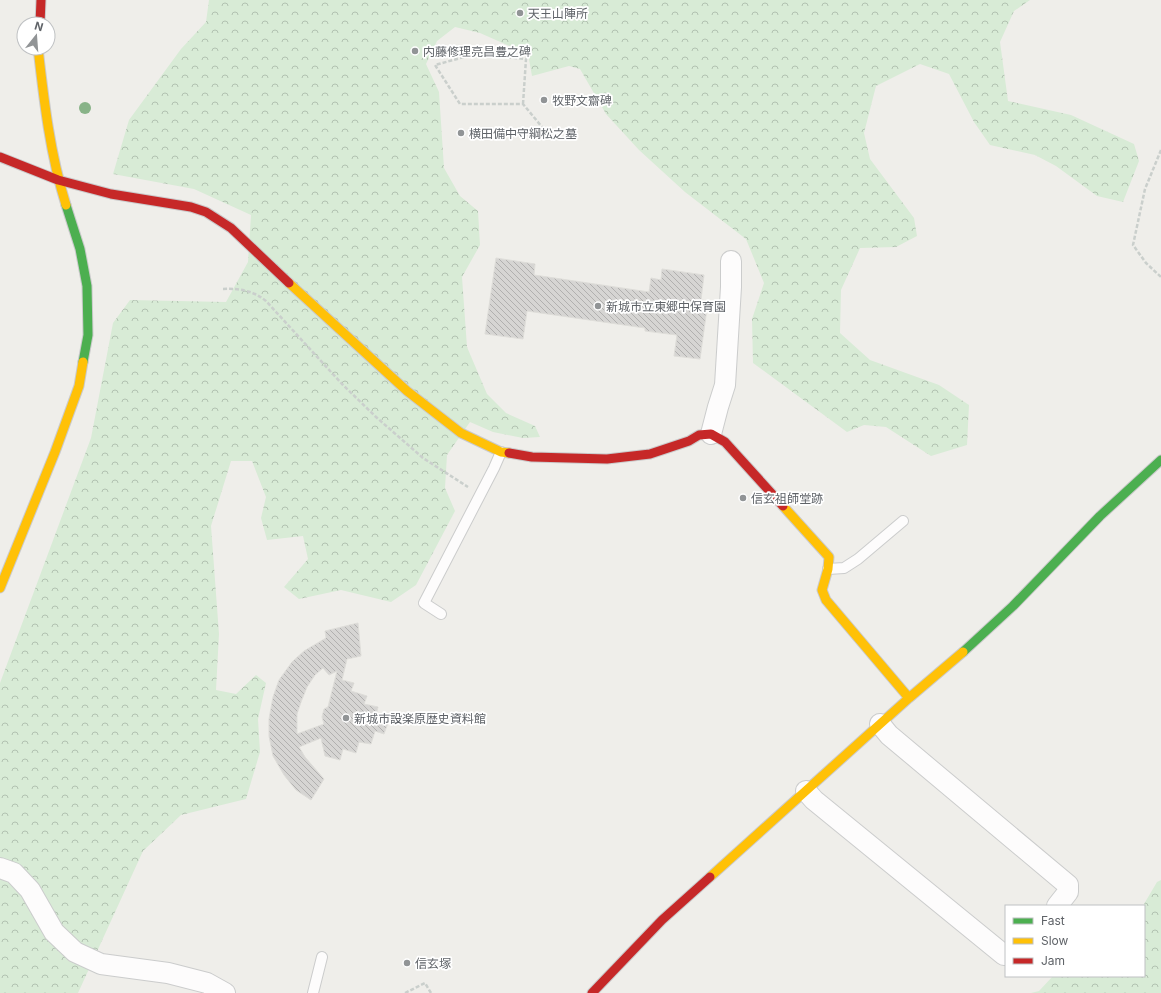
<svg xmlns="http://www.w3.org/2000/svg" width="1161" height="993" viewBox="0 0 1161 993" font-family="Inter,'Noto Sans JP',sans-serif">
<defs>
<pattern id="forest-crowns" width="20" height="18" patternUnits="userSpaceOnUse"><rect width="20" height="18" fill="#d8ebd6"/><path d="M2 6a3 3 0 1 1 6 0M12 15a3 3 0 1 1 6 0" fill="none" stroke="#b2c2b1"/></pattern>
<pattern id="building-back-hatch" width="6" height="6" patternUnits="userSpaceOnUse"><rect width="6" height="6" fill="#d6d5d3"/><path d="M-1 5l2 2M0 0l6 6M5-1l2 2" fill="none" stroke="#b1b0af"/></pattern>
</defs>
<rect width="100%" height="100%" fill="#efeeea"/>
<path fill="url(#forest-crowns)" d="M209 0H1030L1014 11 1000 42 1008 101 1071 115 1134 144 1139 161 1123 202 1097 196 1056 166 1035 155 990 145 974 122 949 74 920 64 876 86 864 133 870 159 914 218 917 236 896 247 860 248 841 290 840 333 870 360 939 385 969 405 967 445 931 456 886 427 864 425 847 432 753 363 752 319 764 283 746 239 685 192 639 150 606 114 580 69 569 66 532 76 528 54 480 33 455 27 437 41 426 64 439 92 444 168 460 196 478 211 480 245 462 277 467 347 487 394 506 413 535 426 540 437 523 438 493 432 470 422 447 455 445 488 455 511 416 585 391 602 341 590 299 599 284 587 308 559 303 536 267 540 261 518 266 497 252 461H231L211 526 219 634 216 690 236 694 256 675 266 683 258 719 260 752 246 799 181 815 143 851 78 993H0V683L91 438 113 323 130 300 226 302 248 262 251 215 194 189 113 174 129 120 181 49 206 22Z
M1161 880V993H1031L1039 991 1053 976H1144V904L1157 882Z"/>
<path fill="url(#building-back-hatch)" stroke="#deddd9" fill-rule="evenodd" d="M496 258 535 264 534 275 649 292 651 278 661 280 662 269 704 275 701 300 708 301 700 359 674 356 677 335 645 331V328L527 311 523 339 485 334Z
M358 623 361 656 347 659 342 680 354 683 351 691 367 696 364 704 378 707 375 719 388 723 384 734 375 731 371 744 359 742 356 753 343 749 340 760 325 756 321 738 299 747 305 757 324 779 311 800 296 790 284 775 273 756 269 736V719L273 697 279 680 292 662 304 651 326 638 325 631ZM323 668 329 675 337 671 328 707 324 709 322 717 324 724 297 734V714L301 702 307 687 315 675Z"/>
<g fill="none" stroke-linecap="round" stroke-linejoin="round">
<g stroke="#cbcccc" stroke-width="12">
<path id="lane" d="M828 569 844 568 858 559 903 521
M441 614 424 603 494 468 501 452
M313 993 322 957"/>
</g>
<g stroke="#cbcccc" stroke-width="22">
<path id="street" d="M711 434 718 407 725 385 731 287V261
M880 724 889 735 1068 885V892L1057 906
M806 791 814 800 1004 955H1006
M0 868 14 873 30 890 54 932 75 952 101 964 168 973 207 983 225 993"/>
</g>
<g stroke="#cacacb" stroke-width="11">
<path id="fast" d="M66 205 80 249 87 286 88 335 83 362
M963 652 1013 606 1100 516 1161 460"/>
</g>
<g stroke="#cacacb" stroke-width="11">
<path id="slow" d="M38 48C44 101 50 154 66 205
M289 283 407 391 461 433 501 452 509 453
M783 506 829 557 828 569 822 590 826 600 909 698
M0 588 55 452 79 386 83 362
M710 877 909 698 963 652"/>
</g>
<g stroke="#cacacb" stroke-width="11">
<path id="jam" d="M40 24 41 0
M0 157 58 180 111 194 191 207 206 212 231 228 289 283
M509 453 532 457 607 459 650 454 689 441 699 435 711 434 725 442 783 506
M592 993 662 920 710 877"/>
</g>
<path stroke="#cacfcc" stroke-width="2.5" stroke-dasharray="4 2" stroke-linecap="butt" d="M523 104 526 59 475 54 435 65 460 104H523L547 133
M1161 150 1145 189 1133 245 1146 263 1161 277
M223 289C239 288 254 291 266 301L342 384 376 417 423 458 468 487
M405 993 425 983 431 993"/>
<use href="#lane" stroke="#fdfcfc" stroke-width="10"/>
<use href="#street" stroke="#fdfcfc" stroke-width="20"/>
<use href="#fast" stroke="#4caf50" stroke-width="9"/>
<use href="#slow" stroke="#ffc107" stroke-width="9"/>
<use href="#jam" stroke="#c62828" stroke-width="9"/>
</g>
<circle fill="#88b388" cx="85" cy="108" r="6"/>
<g fill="#919496" stroke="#fff" stroke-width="1.5">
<circle cx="520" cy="13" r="4"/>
<circle cx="415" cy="51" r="4"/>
<circle cx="544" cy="100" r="4"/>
<circle cx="461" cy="133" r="4"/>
<circle cx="598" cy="306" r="4"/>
<circle cx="743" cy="498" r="4"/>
<circle cx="346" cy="718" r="4"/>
<circle cx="407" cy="963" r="4"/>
</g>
<g text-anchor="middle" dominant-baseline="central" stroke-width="3.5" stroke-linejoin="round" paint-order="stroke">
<g font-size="12" fill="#5f6368" stroke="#fff" text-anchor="start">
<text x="528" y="13">天王山陣所</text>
<text x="423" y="51">内藤修理亮昌豊之碑</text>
<text x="552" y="100">牧野文齋碑</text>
<text x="469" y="133">横田備中守綱松之墓</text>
<text x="606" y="306">新城市立東郷中保育園</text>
<text x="751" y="498">信玄祖師堂跡</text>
<text x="354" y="718">新城市設楽原歴史資料館</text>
<text x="415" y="963">信玄塚</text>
</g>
</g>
<rect x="1005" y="905" width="140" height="72" fill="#ffffff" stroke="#bfc1c3"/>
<rect x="1013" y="918" width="20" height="6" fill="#4caf50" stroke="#bfc1c3"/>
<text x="1041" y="925" font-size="12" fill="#5f6368">Fast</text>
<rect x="1013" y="938" width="20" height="6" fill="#ffc107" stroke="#bfc1c3"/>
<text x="1041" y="945" font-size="12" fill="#5f6368">Slow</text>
<rect x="1013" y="958" width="20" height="6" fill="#c62828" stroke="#bfc1c3"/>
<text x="1041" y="965" font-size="12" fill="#5f6368">Jam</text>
<g transform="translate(36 36) rotate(17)"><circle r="19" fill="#ffffff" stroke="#bfc1c3"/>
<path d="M0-3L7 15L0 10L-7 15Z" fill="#919496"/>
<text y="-6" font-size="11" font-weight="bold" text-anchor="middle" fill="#5f6368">N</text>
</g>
</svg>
